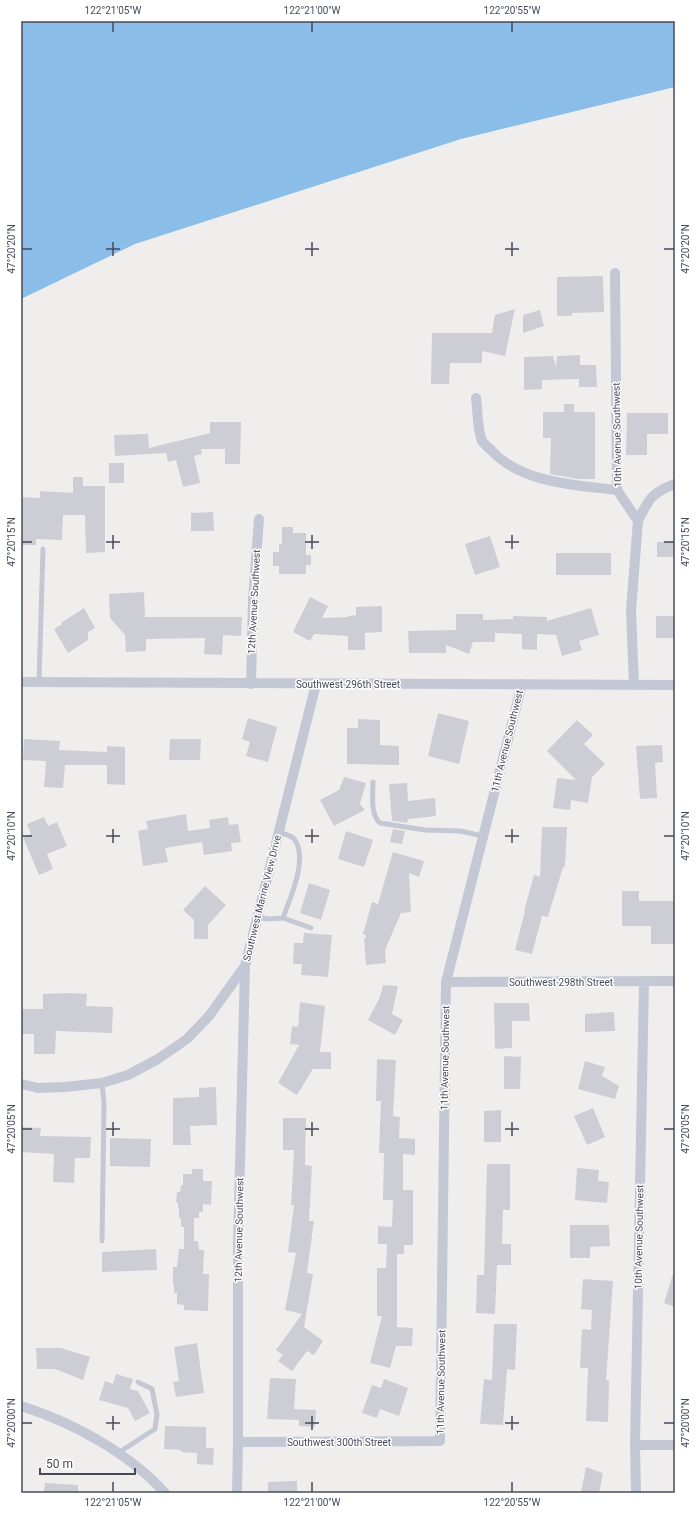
<svg xmlns="http://www.w3.org/2000/svg" width="696" height="1514" viewBox="0 0 696 1514" font-family="Roboto,sans-serif">
<rect width="100%" height="100%" fill="#f0eeed"/>
<path fill="#8abee9" d="M21 21H675V87L461 139 135 244 21 299Z"/>
<path fill="#cdced5" d="M603 276 604 312 572 313V316H557V277Z
M515 309 505 356 482 351V363H450L449 384H431L432 333H492L495 315Z
M540 310 544 326 523 333V315Z
M580 355V365H596L597 387H579V379L542 380V389L524 390V357L553 356 556 367 557 356Z
M564 404H574V412H595V479H578L550 474 551 438H543V412H564Z
M627 413H668V434H647V455H626Z
M210 422H241L240 464H225V449H201L202 454 194 456 200 483 183 487 176 460 168 462 166 453 115 456 114 435 148 434 149 448 210 433Z
M109 463H124V483H109Z
M73 477H83V486H105V552L86 553 85 515H63L62 540 36 539V545H21V497L40 498V491L73 493Z
M213 512 214 531H191V513Z
M282 527H293V533H306V555H311V565H306V574H279V566H273V552H279V544H282Z
M490 536 500 567 475 575 465 544Z
M675 541V557H657V542Z
M556 553H611V575H556Z
M144 592 145 617H242L241 636 223 635 222 655 204 654 205 638 146 639V651L126 652 125 635 110 618 109 594Z
M310 597 328 606 322 618 348 617V616L356 615V607L382 606V632L365 633V650H348V636L314 634 310 641 293 632Z
M84 608 95 628 88 632V640L68 653 54 629 62 624 61 623Z
M591 608 599 635 579 641 582 650 562 656 556 635 537 634V650L522 649V634L495 633V642H473L469 654 446 645V653H409L408 631 456 630V614H483V620L513 619V616L547 617V621Z
M656 616H675V638H656Z
M438 713 469 721 459 764 428 756Z
M248 718 277 727 268 762 246 756 250 742 242 739Z
M358 719 380 720V745L399 746V765L347 764V728H358Z
M577 720 593 735 584 744 605 764 592 777 588 803 571 800 570 810 553 808 557 778 576 780 547 751Z
M24 739 60 741 59 750 107 752V746L125 747V785L107 784V765H65L63 788 44 787 46 761 23 760Z
M170 739H201L200 760H169Z
M662 745 663 762 655 763 657 798 640 799 636 746Z
M344 777 366 783 360 804 365 810 334 826 320 800 339 790Z
M407 783 408 801 435 798 436 816 408 819 407 823 392 821 389 784Z
M186 814 188 831 210 828 209 820 228 817 229 825 238 824 241 842 231 843 232 851 204 855 202 842 165 848 168 862 143 866 138 831 148 829 146 821Z
M44 817 48 826 57 822 67 846 47 854 53 869 39 875 23 837 31 834 27 824Z
M542 827H567L565 867H563L548 917 542 916 532 954 515 950 525 911H524L534 875 540 877Z
M393 829 405 831 402 844 390 842Z
M346 831 373 840 364 867 338 859Z
M393 852 424 861 419 877 409 873 411 912 401 913 385 950 386 963 366 965 364 938H366V935L363 934 372 902 378 904Z
M309 883 330 890 321 920 300 913Z
M205 886 226 905 208 925V939H194V920L183 910Z
M622 891H639V901H674V944H651V926H622Z
M304 933 332 935 328 977 301 975 302 964H293L294 943H303Z
M383 985 398 986 392 1014 403 1020 395 1035 368 1020 380 997Z
M69 993 87 994 86 1006 113 1007 112 1033 56 1031 55 1054H34V1034H21V1009H43V994Z
M300 1002 325 1006 320 1052H331V1069H313L297 1095 278 1083 299 1045 290 1044 292 1026 298 1027Z
M494 1003H529L530 1021H512V1048L495 1049Z
M614 1012 615 1031 585 1032V1014Z
M504 1056 521 1057 520 1089H504Z
M377 1059 396 1060 393 1116 400 1117 399 1138 415 1139V1155L403 1154V1190H413V1245H404V1254H397V1327L413 1328 412 1346H396L390 1368 370 1363 382 1316H377V1268H386L387 1244H378V1226L392 1227 393 1200H383L384 1153H379L381 1101H376Z
M585 1061 605 1067 602 1076 619 1086 615 1099 578 1089Z
M216 1087 217 1125 190 1126 191 1145H173V1098L199 1097V1088Z
M593 1108 605 1137 587 1145 574 1116Z
M501 1110V1142H484V1111Z
M283 1118H306L305 1165 312 1166 309 1221H314L307 1273 313 1274 304 1327 323 1341 314 1355 307 1351 292 1371 278 1361 283 1355 276 1350 302 1314 285 1310 296 1253 288 1252 294 1205H291L294 1150H283Z
M21 1127 41 1128 40 1136 91 1137 90 1158H75L74 1183 53 1182 54 1154 21 1152Z
M110 1138 151 1139 150 1167 110 1166Z
M487 1164H510V1210H503L502 1244H511V1265H497L495 1314 476 1313 477 1275H484Z
M577 1168 599 1170 598 1181 609 1182 607 1203 575 1200Z
M192 1169H203V1181H212L211 1205 203 1204V1212H199V1218H194V1241H198L199 1250H204L203 1274H209L208 1311 184 1310V1305L177 1304V1293H174V1284H173V1267H177L179 1249H184V1227H181V1218H179V1208H178V1203L176 1202 177 1192H180L181 1185H183V1174H192Z
M570 1225H609L610 1246 590 1247V1258H570Z
M156 1249 157 1270 102 1272V1252Z
M673 1274 675 1275V1307L664 1303Z
M583 1279 613 1281 606 1380 609 1381 608 1422 586 1421 588 1368H580L582 1329 591 1330 592 1310 581 1309Z
M494 1324H517L515 1370 507 1369 503 1425 480 1424 484 1379 492 1380Z
M197 1343 204 1393 176 1397 173 1382 179 1381 174 1347Z
M36 1348H61L90 1357 83 1380 55 1369H37Z
M116 1374 133 1379 130 1389 138 1391 150 1413 135 1421 128 1408 99 1400 105 1381 113 1384Z
M270 1378 296 1379 294 1409 316 1410 315 1427 299 1426V1420L267 1419Z
M384 1379 408 1388 399 1416 380 1409 377 1418 362 1413 372 1385 381 1388Z
M165 1426 206 1427V1448H214L213 1465 197 1464V1453L181 1452V1450L164 1449Z
M586 1467 603 1473 599 1493H581Z
M297 1481V1493H268V1482Z
M45 1483 78 1485V1493H44Z"/>
<g fill="none" stroke-linecap="round" stroke-linejoin="round">
<path stroke="#c4c8d4" stroke-width="5" d="M39 682 43 549
M373 782C373 794 370 815 380 823L425 830 460 831 483 836
M257 917 268 919 283 918C290 898 308 860 295 840 292 835 284 834 278 832
M283 918 311 928
M102 1241 104 1103 102 1083
M118 1453 155 1429 157 1415 152 1389 138 1382"/>
<path stroke="#c4c8d4" stroke-width="10" d="M615 273 617 490 638 521 631 610 634 685
M476 398C478 412 477 428 482 441 484 444 488 447 491 450 521 483 575 485 617 490
M638 521C648 500 652 492 675 484
M21 682 675 685
M251 684 253 599 259 519
M446 982 675 981
M21 1084 38 1088 65 1087 102 1083 128 1075 158 1059 187 1039 209 1016 245 966 316 684
M21 1406C72 1422 129 1453 165 1493
M238 1442 440 1441 446 982 522 684
M635 1445H675
M237 1493 238 1442V1244L245 966
M636 1493 635 1445 644 982"/>
</g>
<path fill="none" stroke="#464b5a" stroke-width="1.5" d="M113 22V32M312 22V32M512 22V32M113 242V256M312 242V256M512 242V256M22 249H32M106 249H120M305 249H319M505 249H519M664 249H674M113 535V549M312 535V549M512 535V549M22 542H32M106 542H120M305 542H319M505 542H519M664 542H674M113 829V843M312 829V843M512 829V843M22 836H32M106 836H120M305 836H319M505 836H519M664 836H674M113 1122V1136M312 1122V1136M512 1122V1136M22 1129H32M106 1129H120M305 1129H319M505 1129H519M664 1129H674M113 1416V1430M312 1416V1430M512 1416V1430M22 1423H32M106 1423H120M305 1423H319M505 1423H519M664 1423H674M113 1482V1492M312 1482V1492M512 1482V1492"/>
<g text-anchor="middle" dominant-baseline="central" stroke-width="3" stroke-linejoin="round" paint-order="stroke">
<g font-size="10" fill="#464b5a" stroke="#fff">
<text transform="translate(617 435) rotate(-91)">10th Avenue Southwest</text>
<text transform="translate(254 602) rotate(-87)">12th Avenue Southwest</text>
<text x="348" y="684">Southwest 296th Street</text>
<text transform="translate(507 741) rotate(-76)">11th Avenue Southwest</text>
<text transform="translate(262 898) rotate(-76)">Southwest Marine View Drive</text>
<text x="561" y="982">Southwest 298th Street</text>
<text transform="translate(445 1058) rotate(-89)">11th Avenue Southwest</text>
<text transform="translate(239 1230) rotate(-89)">12th Avenue Southwest</text>
<text transform="translate(639 1237) rotate(-89)">10th Avenue Southwest</text>
<text transform="translate(441 1382) rotate(-89)">11th Avenue Southwest</text>
<text x="339" y="1442">Southwest 300th Street</text>
</g>
</g>
<rect width="696" height="1514" fill="none" stroke="#ffffff" stroke-width="44"/>
<path d="M40 1468v6h95v-6" fill="none" stroke="#464b5a" stroke-width="2"/>
<text x="46" y="1468" font-size="12" fill="#464b5a" stroke="#ffffff" stroke-width="3" paint-order="stroke">50 m</text>
<rect x="22" y="22" width="652" height="1470" fill="none" stroke="#464b5a" stroke-width="1.5"/>
<g font-size="10" text-anchor="middle" fill="#464b5a">
<text x="113" y="14">122°21'05"W</text>
<text x="312" y="14">122°21'00"W</text>
<text x="512" y="14">122°20'55"W</text>
<text transform="translate(11 249) rotate(-90)" y="4">47°20'20"N</text>
<text transform="translate(685 249) rotate(-90)" y="4">47°20'20"N</text>
<text transform="translate(11 542) rotate(-90)" y="4">47°20'15"N</text>
<text transform="translate(685 542) rotate(-90)" y="4">47°20'15"N</text>
<text transform="translate(11 836) rotate(-90)" y="4">47°20'10"N</text>
<text transform="translate(685 836) rotate(-90)" y="4">47°20'10"N</text>
<text transform="translate(11 1129) rotate(-90)" y="4">47°20'05"N</text>
<text transform="translate(685 1129) rotate(-90)" y="4">47°20'05"N</text>
<text transform="translate(11 1423) rotate(-90)" y="4">47°20'00"N</text>
<text transform="translate(685 1423) rotate(-90)" y="4">47°20'00"N</text>
<text x="113" y="1506">122°21'05"W</text>
<text x="312" y="1506">122°21'00"W</text>
<text x="512" y="1506">122°20'55"W</text>
</g>
</svg>
